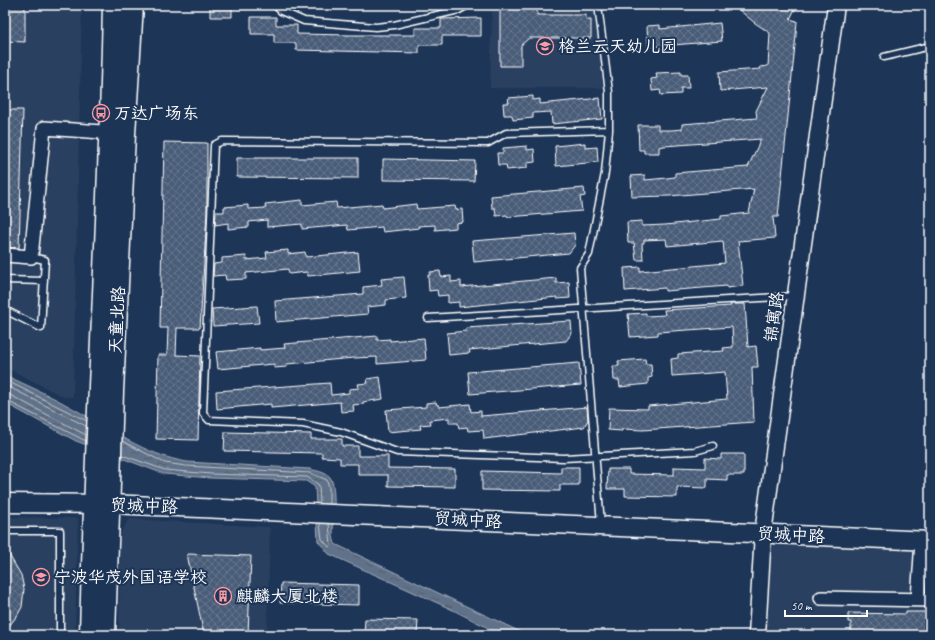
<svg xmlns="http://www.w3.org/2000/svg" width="935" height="640" viewBox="0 0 935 640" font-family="Caveat,'LXGW WenKai TC',sans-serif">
<defs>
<pattern id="water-ripples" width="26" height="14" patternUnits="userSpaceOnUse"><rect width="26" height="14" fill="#617289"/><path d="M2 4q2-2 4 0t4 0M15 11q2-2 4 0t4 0" fill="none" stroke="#555d67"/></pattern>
<pattern id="building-cross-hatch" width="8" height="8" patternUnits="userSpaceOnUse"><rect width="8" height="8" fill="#4a5d79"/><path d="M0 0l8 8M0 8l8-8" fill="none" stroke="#65758d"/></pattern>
</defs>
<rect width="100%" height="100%" fill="#1d3557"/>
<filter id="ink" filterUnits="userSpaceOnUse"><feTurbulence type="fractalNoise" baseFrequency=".025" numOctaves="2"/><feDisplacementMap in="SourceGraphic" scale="8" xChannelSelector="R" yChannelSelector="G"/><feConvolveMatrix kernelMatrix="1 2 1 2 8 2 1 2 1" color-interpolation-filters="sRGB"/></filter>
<g filter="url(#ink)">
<path fill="#2a4161" d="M5 5H82L73 397H64L5 367Z
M492 5H594L603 88H490Z
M5 517 78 518 75 635H5Z
M129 519 270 527 267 635H119L120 544 121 532Z
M772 543 930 551V635H766Z"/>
<path fill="url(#water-ripples)" stroke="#a0aab8" d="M5 375C28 386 52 396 74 409 110 429 145 455 187 462L310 469C316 471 326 472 330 477 337 486 333 524 333 536L335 544 527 635H502L453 610 329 554 318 541 315 487 306 481 210 478 164 474 76 441 5 403Z"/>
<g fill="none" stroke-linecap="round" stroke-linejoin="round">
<path stroke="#c0c7d0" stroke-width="1" d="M5 380 87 421
M5 385 86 426
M5 395H10L86 435
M5 400 86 441
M122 441 165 463 186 466 310 473 327 480 329 488V504
M122 455 165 470 211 474 307 477 319 485 320 503
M320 524 322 539 329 547 331 545 329 524"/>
</g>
<path fill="url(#building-cross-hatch)" stroke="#fff" d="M5 5H25V42L5 41Z
M210 5H232V17H210Z
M733 5H797L790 19 797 21 796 35 778 217H773L775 238 738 241 743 286 727 288V286L665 291V288L625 291 624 268 640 267V271L725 263 723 241 667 246 666 239 644 240V243H642L643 260H636L634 243H628L627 222 642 221V226L665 225 721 219V216L749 213 754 189 669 196 632 197 631 176 645 175V180L667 178 675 177V173L748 167 761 139 664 146 659 147V153H644V150H639L638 125H658V130H672L682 129V124L757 118 756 111 768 87 720 91 719 72 761 69 760 67 768 66 770 33 755 23Z
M506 6H537V15H586V20H591V38H529L521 45V66H500V10H505Z
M251 17H276V25H297V34L351 35H415V28H441V19L481 18V36H442V45H419V53L296 50V43H274V34H251Z
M720 23 722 41 648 47 647 26 660 25V29Z
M681 72V75H688L689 88H681V94L661 95 660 90 652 91 651 79 657 78 656 73Z
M533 96V100L540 99V104L600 98 602 119 552 124 551 112 533 113V118L513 120 512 115H504L503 103H509L508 98Z
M5 110H23L19 248 5 247Z
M164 142 207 143V213L200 328H177L176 355 200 356 198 440 156 439 158 355H167L168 328H160Z
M585 143V148L597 147 598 162 556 166 555 146Z
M527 146V150L534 149 535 162 527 163V168L507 170 506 165H498L497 153H503V148Z
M237 158H358V178L237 177Z
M383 159 475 161 474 181 383 180Z
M584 188 585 196 580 197 582 211 508 217 507 215 496 216 495 208H492L491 196Z
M302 200V205L336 202 337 208 382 204 383 208 416 204 417 209 455 206 456 210 462 209 463 222 456 223V228L435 230V225L418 226 419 228 383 232 382 227 348 230 347 225 302 229V224L267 227V220L249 222V227L228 229V223L215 225 216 212H224V207L248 205V209L266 208 265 204Z
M574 233 575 245 569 253 474 262 472 241Z
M288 250V254L305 252 306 257 358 252 360 271 308 276 307 272 289 274 288 269 246 273V279L226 280 225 275 213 276 214 264 222 263V258L246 256V260L267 258 266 252Z
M440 271 441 277 451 276V282L461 281V287L556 278V283L569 282 570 298 557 299V297L459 307V302L448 303V295L438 296 437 290 429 291 428 275H430V272Z
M404 277 406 298 386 300V305L367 307 368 314 276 322 275 301 363 294V287L382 285 381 279Z
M730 304H745L748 347 756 346 758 367H752L754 422 643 430 622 429V431L608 430 609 408 648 409V406L727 399 725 372 672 376 671 359 678 358V354L724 351 723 348 733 347 732 327 658 332V335L630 337 628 314 646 313V316L665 315 664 310 731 306Z
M257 306 259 323 213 326 212 309Z
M571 321 572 333 566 341 469 350 470 353 449 355 447 333 466 331V328Z
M377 336V340L390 339V341L424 338 426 360 377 364V357L354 358 287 364V367L274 368V364L218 369 216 352 260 348V350L285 348 284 344Z
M645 359 646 364H651L652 377 648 378V384L620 387 619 380H614L613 366H619L618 361Z
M579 363 581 385 470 394 468 372Z
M380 377 383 399 363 402V404L353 405 354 411 341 412 340 402 271 408V404L217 409 216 391 330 383 331 395 349 393V389L359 388 358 384 368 383 367 379Z
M436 402 437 405H439V407L470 404 471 412 481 411V416L587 407 588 420 584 427 484 439 483 430 468 431 467 427 459 428 458 423H449V418L430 420 431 424 420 425 421 429 388 432 386 410 426 407V403Z
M225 432 311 434V439H342V446H358V456H388V468L455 469V487L388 486V475H358V464H340V458L322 457V453L224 451Z
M721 454H744V475H727V480L707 479V488L677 487V497L625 496V489H607L608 469H629V474L674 475V467L705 468V458L721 459Z
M561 467H579V485H560V491L482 490V471L561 473Z
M5 548 21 575 24 589 22 607 17 616 5 631Z
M187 554 251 556 248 635H204Z
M281 583 359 585V605L280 603Z
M906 612H929L930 635H851V622H848V613L906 614Z
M365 619 418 620 417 635H364Z"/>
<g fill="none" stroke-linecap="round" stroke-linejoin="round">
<g stroke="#fff" stroke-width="9">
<path id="service" d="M275 5 281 11 304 21 376 27 394 25 459 10 468 5
M598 5 609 92V130L605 173 589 254 580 268 601 524
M884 57 930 46
M609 130 506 133 488 143 222 141 214 145 203 413 209 420 303 424 341 432 397 452 564 458 695 451 713 446
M5 280 44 281
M5 310 41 328 45 260 31 257
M428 318 795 296
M5 531H60V635"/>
</g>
<g stroke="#fff" stroke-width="16">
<path id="minor" d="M5 255 31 257 44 128 117 133
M821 598 930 600
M918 599 922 541"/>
</g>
<g stroke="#fff" stroke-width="19">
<path id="tertiary" d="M757 635 763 533 836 5"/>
</g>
<g stroke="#fff" stroke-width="21">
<path id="secondary" d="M5 503 110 504 930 541"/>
</g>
<g stroke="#fff" stroke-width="23">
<path id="primary" d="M90 635C95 425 109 215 113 5
M105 635 113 392 125 134 133 5"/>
</g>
<use href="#service" stroke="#1d3557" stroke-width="6"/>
<use href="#minor" stroke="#1d3557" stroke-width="13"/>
<use href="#tertiary" stroke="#1d3557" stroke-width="16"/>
<use href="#secondary" stroke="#1d3557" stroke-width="18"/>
<use href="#primary" stroke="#1d3557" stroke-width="20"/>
</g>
</g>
<defs>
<g id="school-ring" transform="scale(0.9)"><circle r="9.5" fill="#1d3557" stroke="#ff9aa2" stroke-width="1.5"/><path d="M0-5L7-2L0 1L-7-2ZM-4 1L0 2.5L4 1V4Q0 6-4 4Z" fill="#ff9aa2"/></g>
<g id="bus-ring" transform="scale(0.9)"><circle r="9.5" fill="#1d3557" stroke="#ff9aa2" stroke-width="1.5"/><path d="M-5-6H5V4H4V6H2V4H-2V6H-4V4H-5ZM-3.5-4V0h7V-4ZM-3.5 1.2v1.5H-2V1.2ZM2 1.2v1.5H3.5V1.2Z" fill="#ff9aa2"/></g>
<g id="building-ring" transform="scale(0.9)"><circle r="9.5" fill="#1d3557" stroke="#ff9aa2" stroke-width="1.5"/><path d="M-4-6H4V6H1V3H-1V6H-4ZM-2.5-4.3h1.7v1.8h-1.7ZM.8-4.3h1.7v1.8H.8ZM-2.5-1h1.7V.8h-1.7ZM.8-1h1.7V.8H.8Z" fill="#ff9aa2"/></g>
</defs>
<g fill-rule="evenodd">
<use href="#school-ring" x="545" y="46"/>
<use href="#bus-ring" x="101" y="113"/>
<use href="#school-ring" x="41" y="577"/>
<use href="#building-ring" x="223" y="596"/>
</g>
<g text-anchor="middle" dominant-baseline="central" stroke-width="4" stroke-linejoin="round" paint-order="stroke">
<g font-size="17" fill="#fff" stroke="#1d3557" text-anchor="start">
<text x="558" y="46">格兰云天幼儿园</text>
<text x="114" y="113">万达广场东</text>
<text x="54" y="577">宁波华茂外国语学校</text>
<text x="236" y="596">麒麟大厦北楼</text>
</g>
<g font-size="17" fill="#fff" stroke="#1d3557">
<text transform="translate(774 317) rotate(-82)">锦寓路</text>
<text transform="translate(117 320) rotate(-87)">天童北路</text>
<text transform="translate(144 506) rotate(2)">贸城中路</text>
<text transform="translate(468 520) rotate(3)">贸城中路</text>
<text transform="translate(791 535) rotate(3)">贸城中路</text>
</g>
</g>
<rect width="935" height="640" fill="none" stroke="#1d3557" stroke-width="20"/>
<rect x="10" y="10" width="915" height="620" fill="none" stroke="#fff" stroke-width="1.5" filter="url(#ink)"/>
<path d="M785 610v6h82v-6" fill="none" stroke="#ffffff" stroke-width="2"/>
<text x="791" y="610" font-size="12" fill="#ffffff" stroke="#1d3557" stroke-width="3" paint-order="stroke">50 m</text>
</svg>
